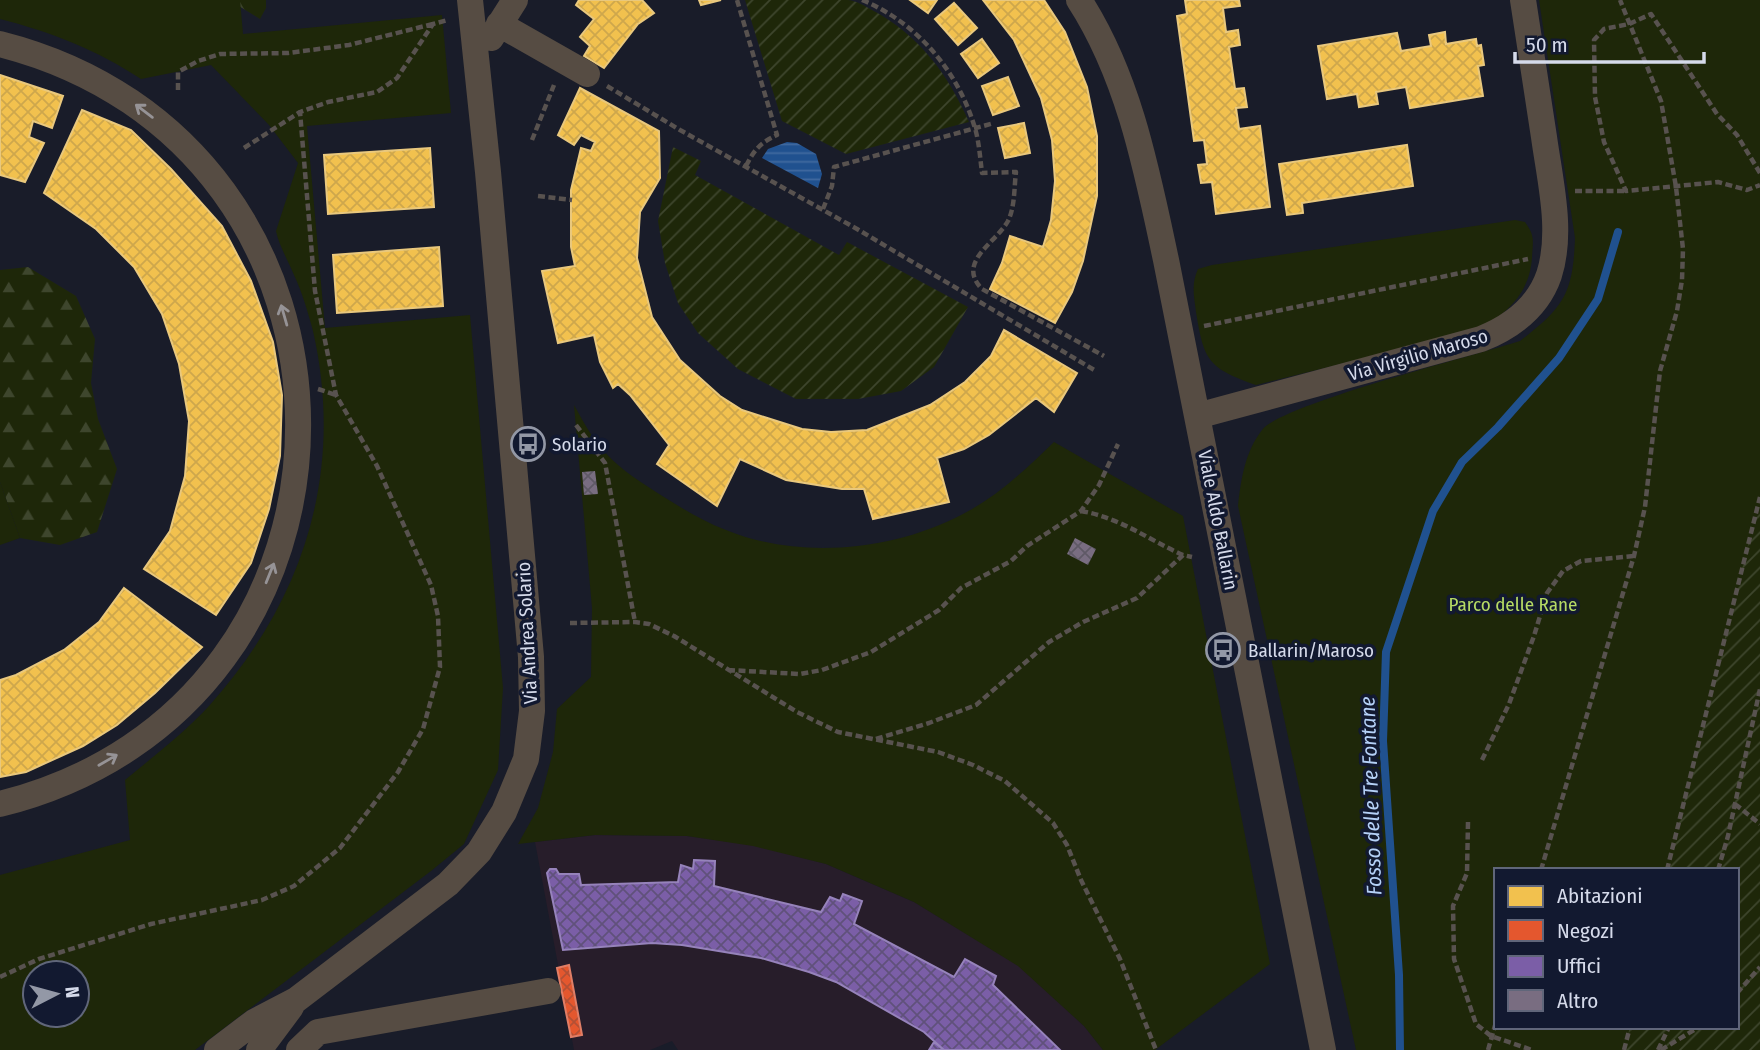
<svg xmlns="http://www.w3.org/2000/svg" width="1760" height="1050" viewBox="0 0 1760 1050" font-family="'Fira Sans Condensed',sans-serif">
<defs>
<pattern id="forest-firs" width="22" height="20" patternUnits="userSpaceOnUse" patternTransform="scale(1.75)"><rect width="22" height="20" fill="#1e2709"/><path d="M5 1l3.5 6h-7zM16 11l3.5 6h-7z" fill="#3e462d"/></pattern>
<pattern id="garden-furrows" width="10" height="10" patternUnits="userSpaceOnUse" patternTransform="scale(1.75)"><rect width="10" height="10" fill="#1e2709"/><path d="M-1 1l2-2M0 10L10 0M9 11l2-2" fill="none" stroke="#3e462d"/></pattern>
<pattern id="water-rules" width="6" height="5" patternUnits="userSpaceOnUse" patternTransform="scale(1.75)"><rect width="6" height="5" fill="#20518f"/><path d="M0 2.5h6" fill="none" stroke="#40699f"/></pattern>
<pattern id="homes-cross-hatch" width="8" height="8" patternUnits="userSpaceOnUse" patternTransform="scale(1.75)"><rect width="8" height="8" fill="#f2c14e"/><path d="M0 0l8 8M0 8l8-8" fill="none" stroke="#cea74c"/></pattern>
<pattern id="shops-cross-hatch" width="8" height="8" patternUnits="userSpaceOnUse" patternTransform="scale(1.75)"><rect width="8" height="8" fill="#e4572e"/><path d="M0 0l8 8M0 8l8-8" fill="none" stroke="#b35035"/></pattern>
<pattern id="offices-cross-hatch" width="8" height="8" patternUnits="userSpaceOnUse" patternTransform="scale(1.75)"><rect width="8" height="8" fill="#7b5ea7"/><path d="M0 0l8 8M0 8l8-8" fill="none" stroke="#60517b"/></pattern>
<pattern id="building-cross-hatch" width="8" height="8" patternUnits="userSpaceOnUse" patternTransform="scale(1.75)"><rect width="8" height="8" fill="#796d81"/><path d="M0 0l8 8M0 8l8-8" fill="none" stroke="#5f5966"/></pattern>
</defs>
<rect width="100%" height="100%" fill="#191c29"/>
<path fill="#271d2a" d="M595 835 687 836 753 845 826 864 914 902 1019 966 1084 1026 1103 1050H678L672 1041 650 1050H574L535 842Z"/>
<path fill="url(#forest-firs)" d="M229 0H266V8L260 19Z
M28 267 76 296 95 339 91 383 98 419 117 469 97 532 60 545 20 538 0 482V270Z"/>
<path fill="#1e2709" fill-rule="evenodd" d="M0 0H240L243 34 442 15 451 113 307 126 325 328 470 315 503 688 498 770 464 844 431 871 195 1050H0V875L130 840 125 780C154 756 184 733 209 706 304 600 345 472 313 331 308 312 302 292 294 275 288 260 279 246 276 231L298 163 269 125 211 65 141 79C97 50 51 32 0 19ZM77 973V1015H35V973Z
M1539 0H1760V1050H1356L1238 506C1241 479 1245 452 1262 430 1282 404 1477 355 1520 341 1564 307 1573 294 1575 238ZM1496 870H1737V1027H1496Z
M1515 220 1525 222C1535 236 1533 240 1532 257 1530 294 1505 316 1474 331L1256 385C1208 368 1204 361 1196 312 1194 296 1191 284 1198 269L1212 265Z
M574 405C582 419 589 433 599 445 614 465 636 479 656 492 678 506 702 521 726 530 799 560 893 551 963 514 998 496 1026 469 1054 442L1183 516 1270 964 1155 1050H1103L1084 1026 1018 966 914 902 826 864 753 846 687 836 595 835 518 844 538 808 553 752 557 709 591 677 592 608Z
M0 482 20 538 0 545Z"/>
<path fill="url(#garden-furrows)" d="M745 0C779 0 814 0 848 0 857 1 865 6 872 10 919 35 948 74 969 122L846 154 782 121Z
M673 147 701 161 695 175 839 255 847 242 968 307 934 367 901 391 858 399H796L738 369 698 333 678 303 665 263 658 221Z
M1760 497V1050H1624L1630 1027H1737V870H1667Z"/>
<path fill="url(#water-rules)" d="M787 142 797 143 816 154 822 174 818 188 762 158 768 149Z"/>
<path fill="url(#homes-cross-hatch)" stroke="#e9c87d" stroke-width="2" d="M579 0H642L654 13 638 24 604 68 584 56 590 46 580 37 594 19 576 5Z
M699 0H721L701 5Z
M910 0H937L928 13Z
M983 0H1044L1065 32 1087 87 1097 136V196L1083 261 1072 292 1055 323 990 289 1002 263 1010 236 1043 247 1051 220 1055 181 1052 140 1041 98 1014 40Z
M1185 0H1239L1240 6 1223 8 1226 32 1238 30 1240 45 1229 47 1235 89 1244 88 1247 107 1236 108 1239 129 1260 126 1270 207 1216 214 1212 182 1201 183 1198 165 1207 164 1204 140 1194 141 1177 16 1187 14Z
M954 3 977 28 958 45 935 19Z
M1445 32 1446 44 1476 39 1477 46 1481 45 1484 65 1478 66 1483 96 1410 108 1406 87 1376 92 1378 104 1359 107 1357 94 1327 99 1318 46 1397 33 1401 51 1431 46 1429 35Z
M982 39 999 63 978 78 961 54Z
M0 75 63 96 52 128 33 121 29 137 44 143 25 182 0 175Z
M1008 77 1019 106 993 115 982 86Z
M580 88 659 131 660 178 640 212 637 258 652 317 680 360 720 396 742 410 802 429 831 432 867 430 930 405 965 382 991 356 1004 330 1077 373 1054 412 1036 398 989 435 964 449 937 458 949 502 873 519 864 489H842L786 480 740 459 717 506 657 464 669 445 630 395 618 384 613 388 600 362 594 335 558 343 542 271 575 266 571 247V190L581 148 591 151 595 142 581 135 574 145 558 135Z
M82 110 131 130 171 169 222 226 251 281 273 342 282 395 280 456 269 509 251 563 216 615 144 569 170 531 185 476 189 421 179 364 162 314 134 267 96 229 44 193Z
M1024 123 1030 153 1005 158 998 128Z
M1407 145 1413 186 1302 203 1303 213 1287 215 1279 164Z
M430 148 434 207 328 214 324 155Z
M439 247 443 306 337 313 333 255Z
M124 588 202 647 155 693 117 725 83 746 26 772 0 777V680L16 675 64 650 99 622Z"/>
<path fill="url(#shops-cross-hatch)" stroke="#e07e66" stroke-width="2" d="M569 965 582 1035 571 1037 557 968Z"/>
<path fill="url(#offices-cross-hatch)" stroke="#9683bb" stroke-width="2" d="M694 860 715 861 714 886 821 912 830 897 840 901 843 894 862 901 854 924 954 977 965 959 996 976 993 985 1060 1050H944L924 1032 836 982 809 972 761 958 682 945 652 943 563 950 547 873 550 869H556L559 874H579L581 885 678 882 681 865 693 869Z
M934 1042 944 1050H929Z"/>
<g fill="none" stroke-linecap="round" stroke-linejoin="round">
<path stroke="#20518f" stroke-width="8" d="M1400 1050 1399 975 1383 741 1386 652 1433 511 1462 462 1498 427 1559 358 1598 299 1618 232"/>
</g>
<path fill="url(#building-cross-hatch)" d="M595 471 598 494 584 495 582 472Z
M1075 538 1096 549 1088 565 1067 554Z"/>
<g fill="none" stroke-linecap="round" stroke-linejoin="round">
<path stroke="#58524f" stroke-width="4.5" stroke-dasharray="7 3.5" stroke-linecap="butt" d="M737 0 777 135C760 143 754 150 746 166
M862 0C916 22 957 70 974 125 979 140 980 157 982 173L1016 172C1014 188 1015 207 1008 221 995 244 956 262 982 289L1104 356
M607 86 680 130 857 229 1096 371
M178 90V72L198 61 220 54 288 53 349 45 433 24
M532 140 554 85
M244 148 300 112 328 102 377 92 397 78 433 24 448 20
M1760 173 1737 135 1717 114 1651 14 1629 24 1604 29 1594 40 1595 97 1604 142 1626 191 1718 182 1747 190 1760 185
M1575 191H1626
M538 196 572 200
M823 209 832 186 834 167 994 123
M1204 326 1528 259
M318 389 336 395
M576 425 605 463 635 622
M1081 511C1121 518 1147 539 1183 555
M570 623 635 622 649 624 674 636 797 712 838 732 938 752 973 765 1005 781 1053 823 1067 845 1081 880 1120 959 1156 1050
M728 670 800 674 822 670 871 652 939 610 961 588 1011 561 1027 546 1081 511 1099 485 1118 444
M876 739 929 723 976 705 1049 642 1083 622 1137 598 1183 555 1192 557
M1482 760 1509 704 1534 636 1547 593 1563 571 1581 561 1634 556
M1735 804 1760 824
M1468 822 1467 873 1453 906 1454 959 1476 1024 1491 1036 1532 1050
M1541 870 1634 556 1645 507 1660 371 1677 311 1682 280 1683 249 1676 187 1661 101 1620 0
M1667 870 1760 497
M1718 870 1728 836 1760 689
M0 977 39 959 151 924 262 900 294 886 340 848 398 772 423 729 440 667 438 616 431 585 377 466 336 395 315 291 300 112
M1737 993 1760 967
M1488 1050 1496 1022
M1624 1050 1630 1027
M1658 1050 1669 1027
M1661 1050 1699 1027"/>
<path stroke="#564c43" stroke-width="26" d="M1079 0C1129 77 1147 171 1166 260L1323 1050
M499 24 587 74
M491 38 515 0
M0 44C397 145 398 705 0 804
M1197 416 1481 339C1511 327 1538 307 1549 275 1563 232 1550 181 1544 137 1537 92 1530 46 1523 0
M318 1032 548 991
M217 1050 254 1022 296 1000 448 884 479 852 504 812 526 759 532 711 531 657 488 172 470 0
M259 1050 291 1007
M299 1050 318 1032"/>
</g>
<defs><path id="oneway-shaft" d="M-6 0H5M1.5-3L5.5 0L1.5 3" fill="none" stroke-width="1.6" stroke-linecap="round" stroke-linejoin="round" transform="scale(1.75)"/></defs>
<g stroke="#969396">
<use href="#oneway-shaft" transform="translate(144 111) rotate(-143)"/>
<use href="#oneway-shaft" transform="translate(284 315) rotate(-106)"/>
<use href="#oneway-shaft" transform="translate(270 573) rotate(-68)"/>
<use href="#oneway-shaft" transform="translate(108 760) rotate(-30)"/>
</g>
<defs>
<g id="bus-ring" transform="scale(1.75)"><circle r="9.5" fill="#121930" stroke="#9398a6" stroke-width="1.5"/><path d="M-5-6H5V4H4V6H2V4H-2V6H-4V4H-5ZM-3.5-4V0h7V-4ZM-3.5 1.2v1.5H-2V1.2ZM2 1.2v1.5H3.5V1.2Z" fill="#9398a6"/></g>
</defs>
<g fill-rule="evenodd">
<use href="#bus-ring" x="528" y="444"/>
<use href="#bus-ring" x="1223" y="650"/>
</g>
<g text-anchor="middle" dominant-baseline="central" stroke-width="7" stroke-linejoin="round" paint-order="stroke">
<g font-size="19" fill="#d5daea" stroke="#121930">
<text transform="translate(1418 355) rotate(-16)">Via Virgilio Maroso</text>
<text transform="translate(1218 520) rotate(79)">Viale Aldo Ballarin</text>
<text transform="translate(527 633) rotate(-93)">Via Andrea Solario</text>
</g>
<g font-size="19" fill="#d5daea" stroke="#121930" text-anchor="start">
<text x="552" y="444">Solario</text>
<text x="1248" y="650">Ballarin/Maroso</text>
</g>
<g font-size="19" fill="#b6da64" stroke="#121930">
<text x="1513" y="604">Parco delle Rane</text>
</g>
<g font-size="21" font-style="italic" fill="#b5d1f7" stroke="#121930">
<text transform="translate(1371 796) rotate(-92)">Fosso delle Tre Fontane</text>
</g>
</g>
<rect x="1494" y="868" width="245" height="161" fill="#121930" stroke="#60667a" stroke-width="2"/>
<rect x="1508" y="886" width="35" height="21" fill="#f2c14e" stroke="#60667a" stroke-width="2"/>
<text x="1557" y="903" font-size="21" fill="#d5daea">Abitazioni</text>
<rect x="1508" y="920" width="35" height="21" fill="#e4572e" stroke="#60667a" stroke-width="2"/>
<text x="1557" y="938" font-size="21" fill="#d5daea">Negozi</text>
<rect x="1508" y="956" width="35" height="21" fill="#7b5ea7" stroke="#60667a" stroke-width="2"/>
<text x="1557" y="973" font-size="21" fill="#d5daea">Uffici</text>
<rect x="1508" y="990" width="35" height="21" fill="#796d81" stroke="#60667a" stroke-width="2"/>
<text x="1557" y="1008" font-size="21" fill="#d5daea">Altro</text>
<g transform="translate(56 994) rotate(84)"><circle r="33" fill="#121930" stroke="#60667a" stroke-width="2"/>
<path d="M0-5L12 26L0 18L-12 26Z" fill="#9398a6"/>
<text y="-10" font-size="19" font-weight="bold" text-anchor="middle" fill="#d5daea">N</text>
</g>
<path d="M1515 52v10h189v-10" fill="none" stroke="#d5daea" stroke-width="3.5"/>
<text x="1526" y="52" font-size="21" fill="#d5daea" stroke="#121930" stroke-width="5" paint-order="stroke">50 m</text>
</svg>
